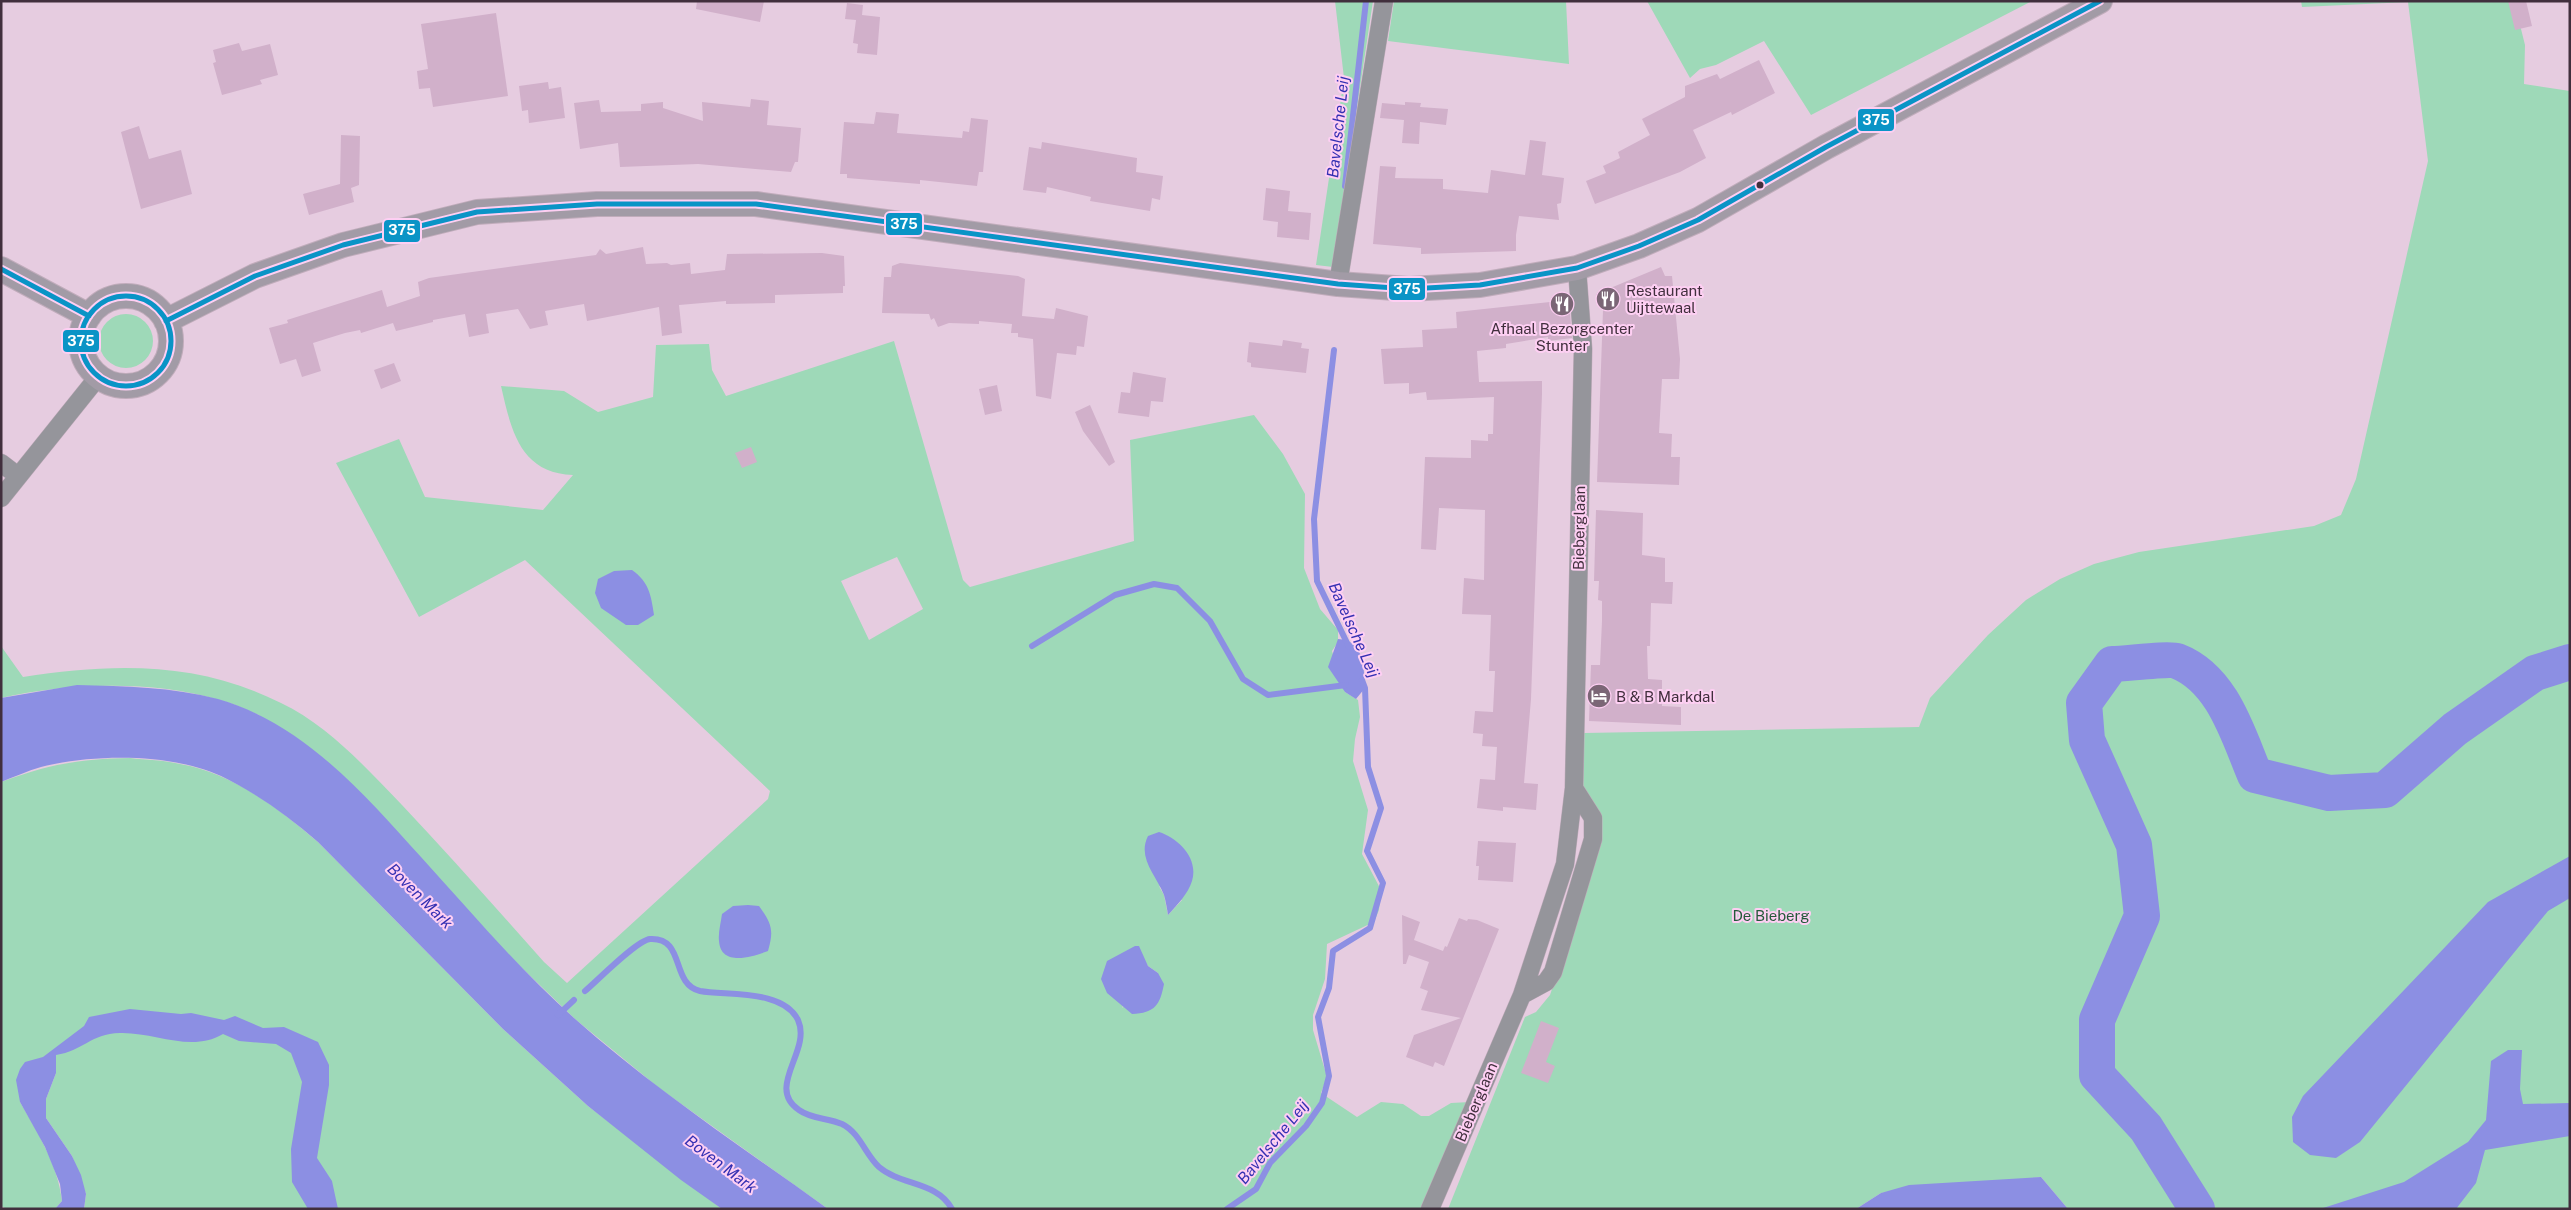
<svg xmlns="http://www.w3.org/2000/svg" width="2571" height="1210" viewBox="0 0 2571 1210" font-family="'Public Sans',sans-serif">
<rect width="100%" height="100%" fill="#e6cce0"/>
<path fill="#9ed9b8" fill-rule="evenodd" d="M1335 1H1373L1333 267 1316 265 1344 78Z
M1394 1H1566L1569 64 1388 41Z
M1647 1H2032L1811 115 1764 41 1716 65 1700 69 1690 78Z
M2301 1H2514L2525 45 2524 84 2570 91V1209H2068L2041 1177 1881 1193 1856 1209H1448L1525 1017 1536 1012 1550 995 1598 852 1601 826 1598 809 1589 800 1581 797 1584 733 1919 727 1930 698 1988 635 2026 600 2060 579 2094 564 2139 552 2314 526 2341 515 2356 479 2428 161 2408 2 2302 7Z
M99 341a27 27 0 1 1 54 0a27 27 0 1 1-54 0Z
M894 341 963 580 970 587 1134 541 1130 440 1254 415 1283 454 1305 494 1304 568 1320 609 1338 630V642L1332 651 1345 692 1358 700 1360 717 1355 739 1353 761 1368 810 1362 854 1381 890 1379 910 1374 922 1327 944 1325 979 1313 1015V1030L1327 1077 1321 1093 1357 1117 1381 1102 1403 1104 1421 1116H1429L1451 1103 1470 1102 1424 1209H828L659 1088 575 1019 259 715C246 710 233 703 219 700 152 680 68 683 1 698V646L23 677C113 663 198 661 281 703 329 726 366 768 402 805 450 856 497 909 544 962L567 983 768 799 770 791 525 560 419 617 336 463 399 439 425 497 543 510 573 475C520 473 511 430 501 386L564 391 598 412 653 397 656 345 709 344 712 370 726 396ZM897 557 923 609 869 640 841 581ZM1159 886 1182 900 1168 915 1164 895ZM1143 957 1148 966 1158 973 1122 1008Z
M130 758C147 760 164 760 180 764 233 773 278 808 318 842L503 1029 588 1106 722 1209H84L86 1194 72 1156 46 1118V1099L56 1073 20 1102C38 1133 58 1165 62 1201L55 1209H7L1 1206V782C50 764 79 759 130 758Z"/>
<path fill="#8c8fe3" d="M632 570C649 582 651 595 654 615L638 625H626L601 608 595 593 598 579 614 571Z
M1338 639C1364 640 1364 667 1365 688L1356 699 1345 692 1328 667Z
M77 685C125 686 172 687 218 699 303 723 364 794 421 857 471 912 519 969 574 1018 654 1089 742 1147 828 1209H722L681 1180 588 1106 503 1029 318 842C288 816 256 793 221 776 171 753 93 754 41 767 27 771 14 777 1 782V698Z
M1159 832C1178 838 1199 858 1192 881 1188 894 1177 905 1168 915 1167 909 1166 902 1164 895 1156 875 1137 858 1148 836Z
M2570 856V898L2548 911 2360 1142 2336 1158 2310 1155 2293 1142 2292 1117 2303 1096 2488 902Z
M748 905 759 906C772 924 774 930 768 951 754 956 721 968 719 941 718 933 721 922 722 914L733 906Z
M1135 946H1139L1148 966 1158 973 1164 984C1160 1005 1155 1013 1132 1014L1107 993 1101 979 1107 961Z
M130 1009 181 1014 191 1013 224 1020 235 1016 263 1028 284 1027 318 1042 329 1065V1085L317 1158 332 1181 338 1209H308L292 1182 291 1149 302 1082 291 1053 276 1044 239 1041 223 1034C191 1053 155 1032 120 1033 90 1034 83 1051 56 1055V1073L46 1099V1118L72 1156 81 1175 86 1194 84 1209H55L62 1201 60 1184 45 1147 20 1102 16 1080 20 1069 25 1062 43 1057 84 1026 89 1017Z
M2508 1050H2522L2520 1089 2523 1104 2570 1103V1136L2485 1150 2476 1183 2456 1209H2320L2404 1182 2468 1142 2486 1120 2491 1061Z
M2041 1177 2068 1209H1856L1881 1193 1909 1185Z"/>
<g fill="none" stroke-linecap="round" stroke-linejoin="round">
<path stroke="#8c8fe3" stroke-width="6" d="M1345 186 1366 1
M1334 350 1314 519 1317 581 1349 647
M1032 646 1115 595 1154 584 1177 588 1210 621 1243 679 1268 695 1346 685
M585 991C597 981 637 940 650 939 686 937 670 984 700 991 727 996 783 989 798 1020 812 1051 765 1087 799 1110 811 1119 828 1118 842 1124 860 1133 865 1154 879 1167 901 1186 937 1181 952 1209
M558 1015 574 1000
M1227 1209 1256 1189 1270 1163 1306 1126 1322 1103 1329 1076 1318 1017 1329 988 1333 951 1370 928 1383 883 1367 851 1381 808 1368 767 1365 688 1362 680"/>
<path stroke="#8c8fe3" stroke-width="36" d="M2197 1209 2146 1128 2097 1075V1020L2142 916 2134 845 2087 740 2084 703 2112 664C2125 664 2168 658 2177 661 2223 679 2238 735 2255 775L2329 793 2385 790 2455 729 2535 673 2570 662"/>
</g>
<path fill="#d1b0ca" d="M697 1H764L760 22 696 9Z
M2508 1H2526L2532 26 2515 30Z
M847 3 863 5 862 15 880 17 877 55 857 53 858 44 853 43 856 20 845 19Z
M496 13 508 96 433 107 430 88 419 89 417 71 428 69 421 24Z
M239 43 242 51 270 44 278 75 260 80 262 84 222 95 213 63 216 62 213 50Z
M1759 60 1775 93 1732 115 1731 112 1693 130 1706 158 1680 172 1595 204 1586 181 1606 173 1603 166 1620 158 1618 152 1650 135 1642 119 1685 97V86L1717 74 1720 79Z
M548 82 549 89 561 87 565 118 529 123 528 110 522 111 519 86Z
M751 99 769 101 767 125 801 128 798 162H795L791 172 698 164 620 167 618 143 580 149 574 103 599 100 601 112 641 111V104L663 102V108L703 121 702 102 750 107Z
M1405 102 1421 103 1420 107 1448 109 1446 125 1420 122 1419 144 1402 143 1404 120 1380 118 1382 103 1405 105Z
M876 112 899 114 897 133 962 138 963 131 969 132 971 118 988 120 983 172H979L977 186 920 180V184L847 178V174H840L844 122 874 124Z
M139 126 149 159 181 150 192 194 141 209 121 132Z
M341 135 360 136 359 185 351 188 354 202 309 215 303 194 340 184Z
M1530 140 1546 142 1542 175 1564 178 1561 203 1557 204 1559 220 1519 216 1516 235V251L1421 254V248L1373 244 1380 166 1396 167 1395 178 1443 179V189L1488 193 1491 170 1525 175Z
M1042 142 1137 158 1136 172 1163 176 1160 200 1152 198 1150 211 1090 201 1091 197 1047 187 1046 193 1023 190 1029 147 1041 149Z
M1266 188 1290 191 1288 211 1311 213 1309 240 1277 237 1278 222 1263 220Z
M643 247 646 264 667 263 671 265 690 263 691 274 725 270 727 254 822 253 844 256 845 286H843V293L775 295V303L726 304V301L679 305 682 333 662 336 659 307 587 321 584 304 545 311 548 325 530 329 518 309 486 314 489 333 469 337 465 314 433 320V322L396 331 393 323 361 333 360 330 345 333 313 343 321 371 302 377 296 359 280 364 269 328 288 323 287 320 382 290 387 307 420 296 418 282 429 278 596 255 600 249 606 254Z
M900 263 1018 276 1025 279 1022 316 1054 319 1056 308 1088 316 1084 347 1077 346 1076 355 1057 353 1051 399 1036 396 1033 339 1018 337V333H1011L1012 324 979 321V324L949 323 938 327 934 318 931 320 929 314 882 313 884 277H891L892 266Z
M1661 267 1665 276H1672L1680 359 1679 379H1662L1659 433 1672 434 1671 457H1680L1679 485 1597 482 1603 310 1596 294Z
M1569 300 1572 338 1548 341V337L1506 344V348L1477 351 1479 382 1542 381V394L1531 699 1524 783 1538 784 1536 810 1503 807V811L1477 808 1480 779 1495 780 1497 747 1482 746 1483 734 1473 733 1475 711 1493 712 1495 671H1489L1491 615 1462 614 1464 578 1484 580 1485 510 1439 508 1436 550 1421 549 1425 457 1471 458V440L1488 441V434H1493L1494 397 1427 400 1426 392 1409 394V383L1384 384 1381 349 1423 347 1422 330 1457 328 1456 312Z
M1283 340 1302 343 1301 348 1309 349 1306 373 1251 367V363L1247 362 1249 342 1282 346Z
M394 363 401 381 381 389 374 370Z
M1133 372 1166 378 1163 402 1151 401 1149 417 1118 413 1121 392 1130 393Z
M997 385 1002 411 985 415 979 389Z
M1090 405 1115 462 1109 466 1083 431 1075 412Z
M751 447 757 462 742 468 735 453Z
M1596 510 1643 513 1642 555 1665 558V582H1673L1672 604 1651 603 1650 646H1647L1648 679 1662 680V706L1681 707V725L1589 721 1591 665H1600L1602 621V601L1598 600 1599 581H1594Z
M1478 841 1516 843 1513 882 1478 880 1479 866H1476Z
M1402 915 1420 922 1414 940 1443 951 1445 946 1447 947 1459 918 1467 921 1468 919 1477 920 1499 929 1444 1066 1435 1062 1433 1067 1406 1057 1414 1035 1461 1018 1421 1010 1428 991 1420 988 1429 962 1409 955 1406 964H1403Z
M1541 1021 1559 1028 1546 1062 1555 1066 1548 1083 1521 1073Z"/>
<g fill="none" stroke-linecap="round" stroke-linejoin="round">
<g stroke="#c0acbb" stroke-width="19">
<path id="street" d="M1338 284 1384 1
M1 463 18 476
M1 498 98 377
M1522 995 1546 982 1553 972 1593 839V818L1574 788
M1430 1209 1522 995 1565 864 1574 788 1583 349 1577 268"/>
</g>
<g stroke="#c0acbb" stroke-width="26">
<path id="secondary" d="M1 269 89 316
M81 341a45 45 0 1 1 90 0a45 45 0 1 1-90 0Z
M166 321 255 276 343 245 477 212 597 204H756L1338 284 1409 289 1480 285 1577 268 1639 246 1698 220 1826 147 2100 1"/>
</g>
<use href="#street" stroke="#95959b" stroke-width="18"/>
<use href="#secondary" stroke="#a29ba6" stroke-width="24"/>
<g stroke="#fecff3" stroke-width="9">
<path id="bus-1" d="M1 269 89 316
M81 341a45 45 0 1 1 90 0a45 45 0 1 1-90 0Z
M166 321 255 276 343 245 477 212 597 204H756L1338 284 1409 289 1480 285 1577 268 1639 246 1698 220 1826 147 2100 1"/>
</g>
<use href="#bus-1" stroke="#0a94c6" stroke-width="5"/>
</g>
<defs>
<g id="restaurant-disc" transform="scale(1.25)"><circle r="9.5" fill="#7b6676" stroke="#fecff3"/><path d="M-5-6h1v4h1v-4h1v4h1v-4h1v5L-1.5 .5V6h-2V.5L-5-1ZM5-6V6H3V1.5H1.5Q1.5-4 5-6Z" fill="#fff"/></g>
<g id="hotel-disc" transform="scale(1.25)"><circle r="9.5" fill="#7b6676" stroke="#fecff3"/><path d="M-6-4.5h1.5V1H6V5H4.5V3h-9V5H-6ZM-4 0a1.8 1.8 0 1 1 3.6 0ZM.5 0V-2.5h3Q6-2.5 6 0Z" fill="#fff"/></g>
</defs>
<g fill-rule="evenodd">
<use href="#restaurant-disc" x="1608" y="299"/>
<use href="#restaurant-disc" x="1562" y="304"/>
<use href="#hotel-disc" x="1599" y="696"/>
</g>
<circle fill="#412f3d" stroke="#fecff3" stroke-width="2" cx="1760" cy="185" r="4.5"/>
<g text-anchor="middle" dominant-baseline="central" stroke-width="4" stroke-linejoin="round" paint-order="stroke">
<g font-size="15" fill="#412f3d" stroke="#fecff3" text-anchor="start">
<text x="1626" y="290">Restaurant<tspan x="1626" dy="17">Uijttewaal</tspan></text>
<text x="1562" y="328" text-anchor="middle">Afhaal Bezorgcenter<tspan x="1562" dy="17">Stunter</tspan></text>
<text x="1616" y="696">B &amp; B Markdal</text>
</g>
<g font-size="15" fill="#412f3d" stroke="#fecff3">
<text transform="translate(1579 528) rotate(-89)">Bieberglaan</text>
<text transform="translate(1476 1102) rotate(-67)">Bieberglaan</text>
</g>
<g font-size="15" fill="#235939" stroke="#fecff3">
<text x="1771" y="915">De Bieberg</text>
</g>
<g font-size="16" font-style="italic" fill="#3430b2" stroke="#fecff3">
<text transform="translate(1338 127) rotate(-84)">Bavelsche Leij</text>
<text transform="translate(1354 630) rotate(66)">Bavelsche Leij</text>
<text transform="translate(420 896) rotate(45)">Boven Mark</text>
<text transform="translate(1273 1142) rotate(-51)">Bavelsche Leij</text>
<text transform="translate(721 1164) rotate(37)">Boven Mark</text>
</g>
</g>
<g stroke="#fecff3" stroke-width="2">
<rect x="1857" y="108" width="38" height="24" rx="5" fill="#0a94c6"/>
<rect x="885" y="212" width="38" height="24" rx="5" fill="#0a94c6"/>
<rect x="383" y="219" width="38" height="24" rx="5" fill="#0a94c6"/>
<rect x="1388" y="277" width="38" height="24" rx="5" fill="#0a94c6"/>
<rect x="62" y="329" width="38" height="24" rx="5" fill="#0a94c6"/>
</g>
<g font-size="14" text-anchor="middle" font-weight="bold" fill="#fff">
<text x="1876" y="125">375</text>
<text x="904" y="229">375</text>
<text x="402" y="235">375</text>
<text x="1407" y="294">375</text>
<text x="81" y="346">375</text>
</g>
<rect width="2571" height="1210" fill="none" stroke="#412f3d" stroke-width="5"/>
</svg>
